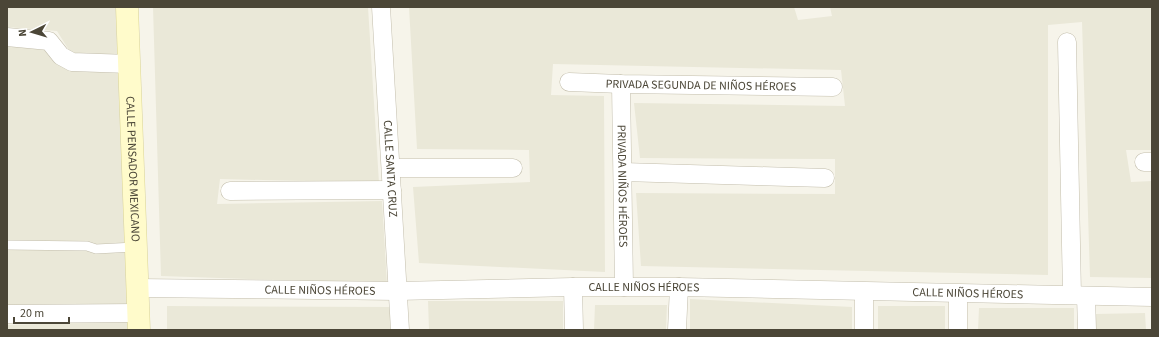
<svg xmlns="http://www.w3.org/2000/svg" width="1159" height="337" viewBox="0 0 1159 337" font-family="'Source Sans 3',sans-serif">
<rect width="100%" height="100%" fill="#f6f4ea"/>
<path fill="#eae8d8" d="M7 7H120L121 55H72L57 31 7 27Z
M153 7H368L379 183 220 179 217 204 382 201 387 284 161 276Z
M409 7H794L798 20 832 16 830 7H1152V150H1126L1131 182 1152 181V278L1090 277 1082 22 1048 25V275L641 266 636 193 835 194V159L640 158 634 103 845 106 841 70 553 64 551 95 604 96 605 272 419 263 413 187 530 182 529 150 417 149Z
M7 46 42 47 54 62 68 70 120 71 129 305 7 307Z
M690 299 852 307V330H690Z
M428 301H563V330H429Z
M595 305H667L666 330H594Z
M167 306 390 307 391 330H167Z
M878 306H945V330H878Z
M979 308H1074V330H978Z
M1145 313 1146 330H1096V314Z
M129 321V330H7V325Z"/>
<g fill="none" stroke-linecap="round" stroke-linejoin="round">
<g stroke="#c3beac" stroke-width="10">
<path id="lane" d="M7 245 87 246 96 249 135 247"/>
</g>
<g stroke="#c3beac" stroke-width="19">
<g id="street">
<path id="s1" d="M381 7 400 330"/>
<path d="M7 37 49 41 61 56 72 62 129 64"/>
<path d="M1067 42 1072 295"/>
<path id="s2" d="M569 82 621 84 833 87"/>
<path id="s3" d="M621 84 624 287"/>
<path d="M1144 162H1152"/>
<path d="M391 168H513"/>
<path d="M623 172 825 178"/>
<path d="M230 191 392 190"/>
<path d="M573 287 574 330"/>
<path id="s4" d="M137 288 397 291 573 287H679L1152 297"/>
<path d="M864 292V330"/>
<path d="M958 294V330"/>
<path d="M1086 296 1087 330"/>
<path d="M7 314 138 313"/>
<path d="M677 330 679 287"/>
</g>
</g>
<g stroke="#d9d397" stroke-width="23">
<g id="secondary">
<path id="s5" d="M127 7 139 330"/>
</g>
</g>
<use href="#lane" stroke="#fff" stroke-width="9"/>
<use href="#street" stroke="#fff" stroke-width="18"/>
<use href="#secondary" stroke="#fffbcb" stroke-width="22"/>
</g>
<g text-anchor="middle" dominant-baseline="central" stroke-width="3" stroke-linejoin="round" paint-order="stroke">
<g font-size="12" fill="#4b4637" stroke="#fff">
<text stroke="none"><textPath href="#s2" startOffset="132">PRIVADA SEGUNDA DE NIÑOS HÉROES</textPath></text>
<text stroke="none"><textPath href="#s1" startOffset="162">CALLE SANTA CRUZ</textPath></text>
<text stroke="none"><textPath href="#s5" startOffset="162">CALLE PENSADOR MEXICANO</textPath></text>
<text stroke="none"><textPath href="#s3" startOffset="102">PRIVADA NIÑOS HÉROES</textPath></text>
<text stroke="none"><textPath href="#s4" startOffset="507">CALLE NIÑOS HÉROES</textPath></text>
<text stroke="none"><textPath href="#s4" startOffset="183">CALLE NIÑOS HÉROES</textPath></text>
<text stroke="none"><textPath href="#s4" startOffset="831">CALLE NIÑOS HÉROES</textPath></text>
</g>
</g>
<rect width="1159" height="337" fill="none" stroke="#4b4637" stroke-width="16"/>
<g transform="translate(32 32) rotate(265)" stroke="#ffffff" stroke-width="3" paint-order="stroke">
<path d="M0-3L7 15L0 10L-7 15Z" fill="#4b4637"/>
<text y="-6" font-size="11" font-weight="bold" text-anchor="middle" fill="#4b4637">N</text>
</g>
<path d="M14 317v6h55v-6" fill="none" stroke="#4b4637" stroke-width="2"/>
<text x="20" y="317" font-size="12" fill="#4b4637" stroke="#ffffff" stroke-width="3" paint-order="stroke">20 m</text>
</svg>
